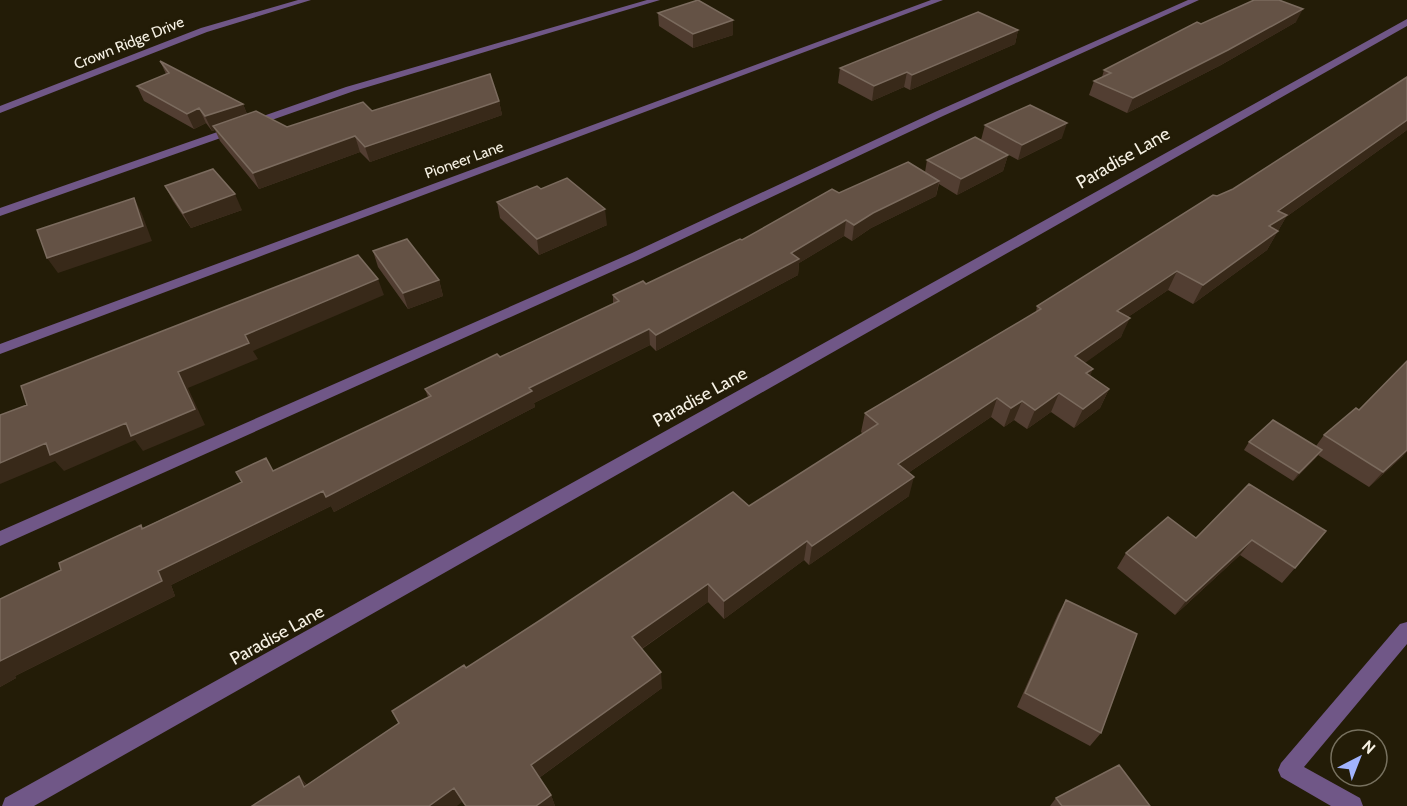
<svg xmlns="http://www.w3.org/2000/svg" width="1407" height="806" viewBox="0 0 1407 806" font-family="Cabin,sans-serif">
<rect width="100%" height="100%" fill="#231c07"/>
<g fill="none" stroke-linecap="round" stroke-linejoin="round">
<path fill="#705787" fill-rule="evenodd" d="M647 0H660L354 91 0 216V208L346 87Z
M1188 0H1199L943 116 640 259 0 546V531L632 253 935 112Z"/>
<path fill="#705787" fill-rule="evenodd" d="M298 0H311L207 32 0 113V106L201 28Z
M931 0H943L0 354V344Z
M1407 19V26L34 806H2L5 798Z
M1407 622V644L1304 767 1360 798 1363 806H1331L1281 777 1278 770 1281 763 1400 624Z"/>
</g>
<path fill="#523e32" d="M658 13 733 20V35L693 48 659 26Z
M1296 22 1221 65 1127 113 1089 95 1094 81 1102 77 1104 70 1201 24Z
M1018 30 1015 44 910 90 904 87 872 101 838 83 840 68Z
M160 61 243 104 247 114 287 127 372 111 499 101 502 115 370 162 360 152 259 189 220 141 215 130 212 131 206 123 194 129 144 101 137 86 166 74Z
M985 125 1062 138 1018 160 981 140Z
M1407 130 1286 217 1267 250 1193 304 1168 290 1128 317 1121 337 1084 363 1090 376 1109 389 1100 408 1074 428 1051 412 1027 429 1014 420 1004 427 991 417 908 473 909 496 809 565 804 560 724 619 708 602 642 649 662 688 539 778 551 795 555 806H465L462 802 252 806 299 776 307 785 399 723 466 668 749 506 863 434 861 432 865 413 1036 312 1037 306 1217 196Z
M1008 155 1003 171 957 195 939 184 936 196 871 228 852 241 844 236 799 263 798 275 656 351 650 345 534 403 535 407 334 512 331 506 171 585 175 596 15 676 16 678 0 687V599L61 570 141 525 143 528 242 482 274 471 428 397 425 389 500 357 613 304V295L646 284 742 240 839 193 925 172 927 160Z
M165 186 242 210 191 228 173 201Z
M497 202 607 225 539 255 500 218Z
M373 251 439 280 443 296 408 309 378 267Z
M1324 435 1403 456 1369 487 1318 455 1293 481 1244 450 1249 442 1316 446Z
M1249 484 1295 568 1282 583 1240 555 1175 615 1117 568 1126 553 1196 538Z
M1066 600 1101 733 1090 746 1017 707 1058 614Z
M1056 798 1150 806H1050Z"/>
<path fill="#382919" d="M1303 9 1296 22 1221 65 1127 113 1133 98Z
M733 20V35L693 48V34Z
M1018 30 1015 44 910 90 912 75Z
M907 72 904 87 872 101 874 86Z
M499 101 502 115 370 162 365 147Z
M243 104 249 119 213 126 215 130 212 131 205 116Z
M199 108 206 123 194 129 187 114Z
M1407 120V130L1286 217 1267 250 1193 304 1203 285 1278 211Z
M1067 123 1062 138 1018 160 1022 145Z
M355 136 360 152 259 189 253 173Z
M1008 155 1003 171 957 195 961 179Z
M939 181 936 196 871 228 852 241 854 225 873 213Z
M235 194 242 210 191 228 183 213Z
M134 198 142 214 152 241 58 273 47 258Z
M605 209 607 225 539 255 537 239Z
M846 220 844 236 799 263 798 275 656 351V335Z
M1177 271 1168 290 1109 330 1117 311Z
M378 279 384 295 253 351 258 359 188 388 205 425 143 451 135 440 64 471 55 461 0 484V463L46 443 126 423 178 372 245 335Z
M439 280 443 296 408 309 403 293Z
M1130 318 1121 337 1067 376 1075 356Z
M649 329 650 345 534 403 535 407 334 512 326 497 529 388Z
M1093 369 1085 388 1086 373Z
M1109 389 1100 408 1074 428 1083 409Z
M1059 393 1051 412 1027 429 1035 410Z
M997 398 991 417 893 483 898 464Z
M1022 401 1014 420 1004 427 1011 408Z
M1322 450 1316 458 1293 481 1299 473Z
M1407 450V452L1403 456 1369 487 1383 472Z
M914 477 909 496 809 565 812 546Z
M323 491 331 506 171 585 175 596 15 676 16 678 0 687V661L158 571Z
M1252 540 1240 555 1175 615 1186 601Z
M807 541 804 560 724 619V601Z
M708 584V602L634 654 632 637Z
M661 672 662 688 536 780 531 765Z
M299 776 312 791 304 787Z
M454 788 462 802 457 806H429Z
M551 795 555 806H536Z"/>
<path fill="#645245" stroke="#7b6b5e" stroke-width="1.5" d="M698 0 733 20 693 34 658 13Z
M1254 0H1279L1303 9 1228 50 1133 98 1094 81 1111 73 1104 70 1197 22 1201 24Z
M978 12 1018 30 912 75 907 72 874 86 840 68Z
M160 61 243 104 205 116 199 108 187 114 137 86 169 73Z
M490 74 499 101 365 147 355 136 253 173 213 126 256 111 287 127 363 102 372 111Z
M1407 77V120L1278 211 1287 215 1269 226 1278 231 1203 285 1177 271 1117 311 1130 318 1075 356 1093 369 1086 373 1109 389 1083 409 1059 393 1035 410 1022 401 1011 408 997 398 898 464 914 477 812 546 807 541 724 601 708 584 632 637 661 672 531 765 551 795 536 806H466L454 788 429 806H252L299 776 304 787 399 723 392 711 464 665 466 668 542 619 733 492 749 506 878 424 865 413 1041 309 1037 306 1213 195 1217 196 1233 189Z
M1030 105 1067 123 1022 145 985 125Z
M975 137 1008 155 961 179 927 160Z
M908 162 939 181 873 213 854 225 846 220 791 253 799 259 656 335 649 329 529 388 532 391 326 497 323 491 158 571 162 581 0 661V599L61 570 59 563 141 525 142 529 242 482 236 472 266 458 273 471 431 396 425 389 497 354 500 357 619 301 613 295 643 281 646 284 740 239 742 240 832 189 839 193Z
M213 169 235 194 183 213 165 186Z
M567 178 605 209 537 239 497 202 537 186 541 189Z
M134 198 143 226 47 258 37 230Z
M407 239 439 280 403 293 373 251Z
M358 255 378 279 245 335 249 343 178 372 195 409 131 436 126 423 50 455 46 443 0 463V415L27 405 21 386Z
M1407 361V450L1383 472 1324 435 1356 408 1359 410Z
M1273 420 1322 450 1299 473 1249 442Z
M1249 484 1326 531 1295 568 1252 540 1186 601 1126 553 1168 517 1196 538Z
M1066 600 1137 634 1101 733 1025 693Z
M1119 765 1150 806H1062L1056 798Z"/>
<g text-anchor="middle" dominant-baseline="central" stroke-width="5" stroke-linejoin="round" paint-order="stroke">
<g font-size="15" fill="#f6f1e4" stroke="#231c07">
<text transform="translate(129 43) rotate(-22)">Crown Ridge Drive</text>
<text transform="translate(464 160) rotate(-20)">Pioneer Lane</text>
</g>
<g font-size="18" fill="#f6f1e4" stroke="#231c07">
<text transform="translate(1123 158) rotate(-30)">Paradise Lane</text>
<text transform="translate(700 397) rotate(-29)">Paradise Lane</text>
<text transform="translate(277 635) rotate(-29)">Paradise Lane</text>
</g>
</g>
<g transform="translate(1359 758) rotate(42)"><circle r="28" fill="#231c07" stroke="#77715f" stroke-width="1.5"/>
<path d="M0-4.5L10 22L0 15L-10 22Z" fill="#a1b3fd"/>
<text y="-9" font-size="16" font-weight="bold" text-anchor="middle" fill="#f6f1e4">N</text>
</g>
</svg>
